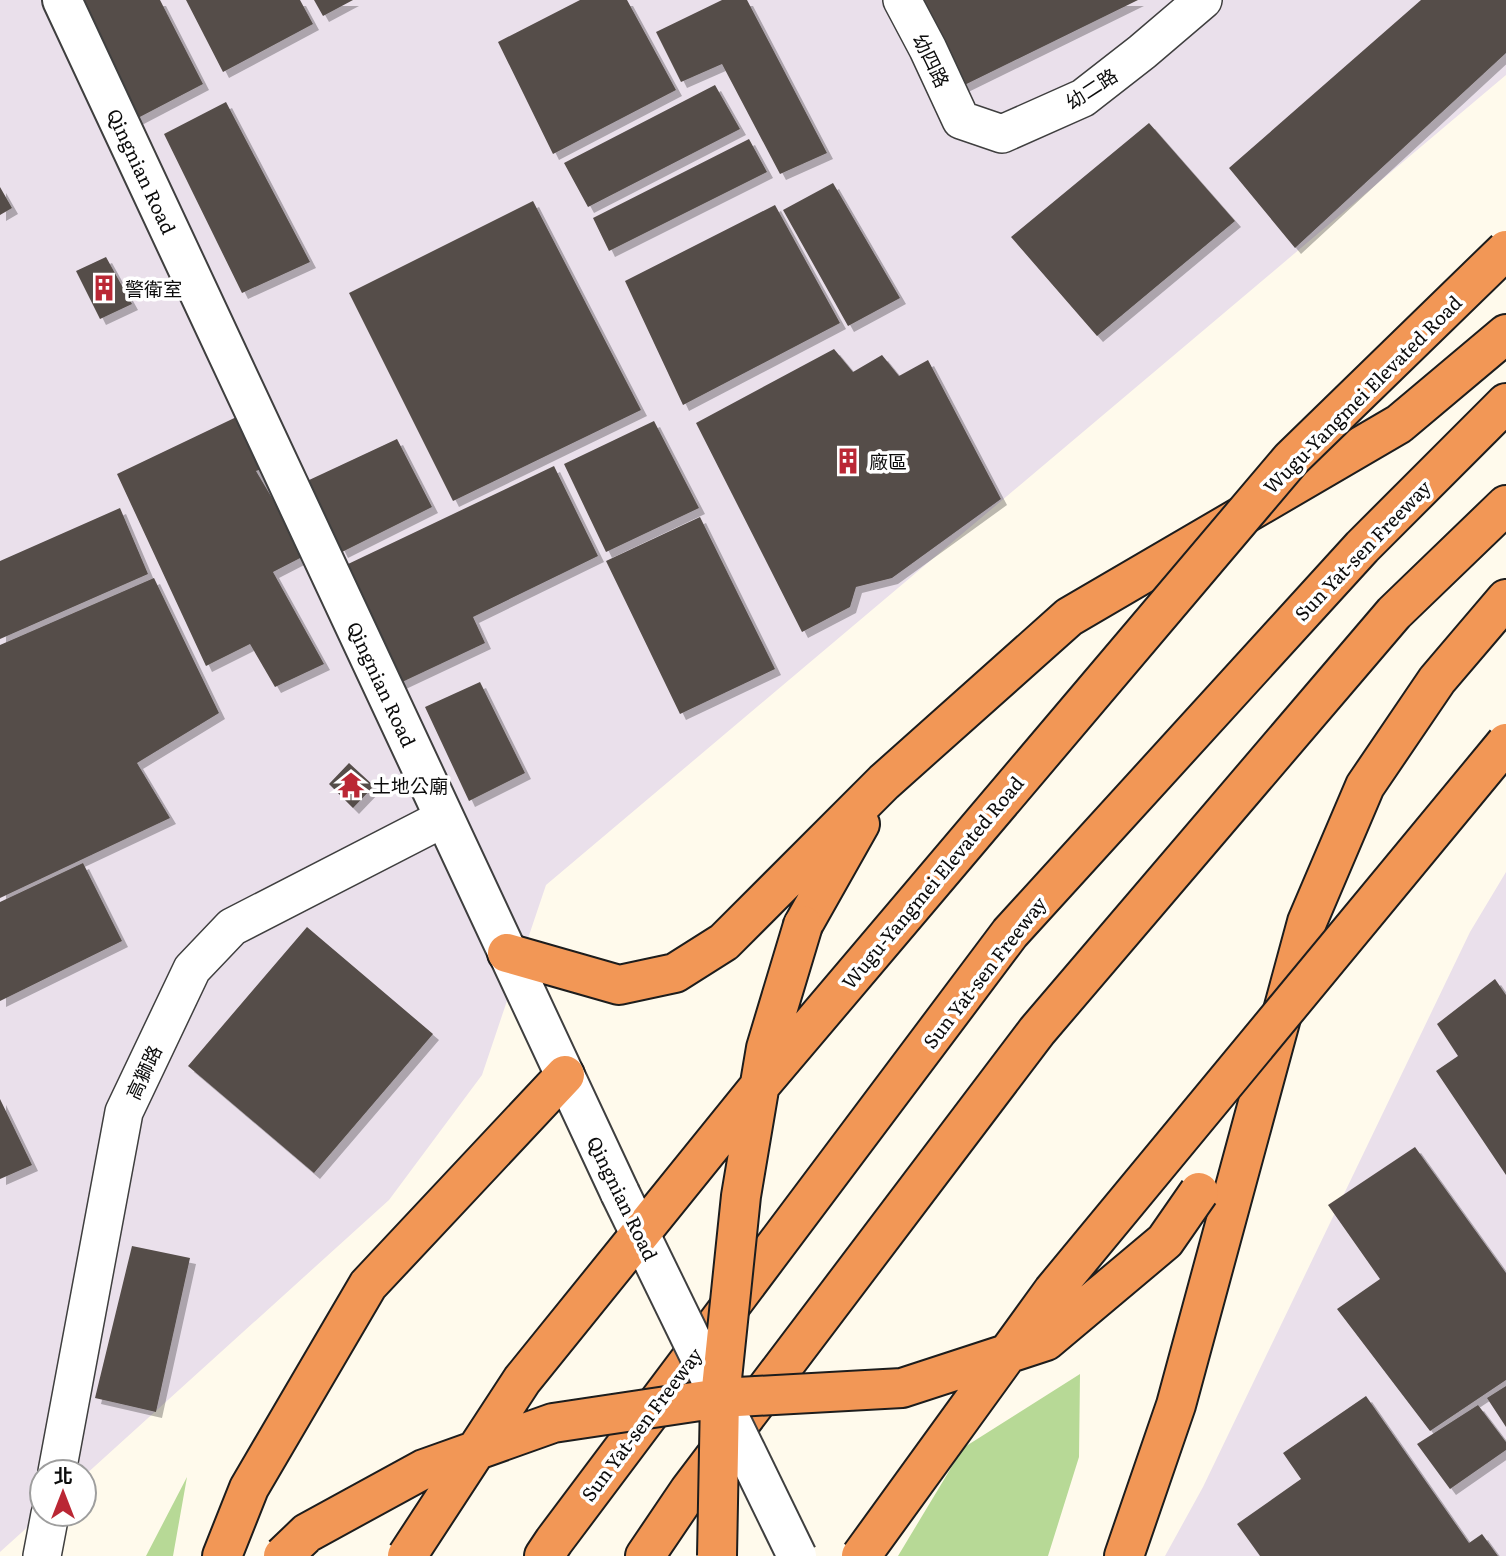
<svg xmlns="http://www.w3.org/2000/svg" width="1506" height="1556" viewBox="0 0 1506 1556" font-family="Literata,'Noto Sans TC',serif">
<defs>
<filter id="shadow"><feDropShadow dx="6" dy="6" stdDeviation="0" flood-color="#0004"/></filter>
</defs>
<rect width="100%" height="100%" fill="#fffaec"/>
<path fill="#eae0eb" d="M0 0H1506V75L546 885 482 1075 389 1200 84 1476V1472H42V1514L0 1552Z
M1506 872V1556H1165L1203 1487 1470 932Z"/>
<path fill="#b7d996" d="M1080 1374 1079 1457 1048 1556H898L963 1448Z
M187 1477 173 1556H146Z"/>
<path fill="#554d49" filter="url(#shadow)" d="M72 0H160L203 84 134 120Z
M186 0H300L313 24 223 72Z
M314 0H353L323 16Z
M580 0H627L676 90 553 154 498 42Z
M722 0H747L827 153 780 174 722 64 681 82 656 32Z
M891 0H1138L942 96Z
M1421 0H1506V53L1295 248 1229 168Z
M715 85 740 129 588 207 564 163Z
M226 102 310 262 242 293 164 134Z
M1149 123 1235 221 1097 336 1011 237Z
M749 139 767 172 609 251 593 218Z
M833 183 900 298 848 326 783 210Z
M0 187 12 208 0 215Z
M533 201 641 410 453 501 349 293Z
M775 205 840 323 683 405 625 281Z
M106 257 132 304 100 319 76 271Z
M834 349 853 372 882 355 899 376 928 360 1001 499 892 578 856 587 850 607 802 632 696 423Z
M249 411 275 464 256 471 306 555 273 572 324 664 275 687 250 644 206 666 117 474Z
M654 421 699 508 606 552 564 464Z
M397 439 432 507 342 552 307 481Z
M554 466 598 556 473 617 485 643 400 683 346 565Z
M120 508 148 574 0 639V561Z
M700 517 775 669 680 714 606 561Z
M154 578 219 713 137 763 170 818 0 898V645Z
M480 682 525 773 469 801 425 707Z
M349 763 374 786 353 808 329 784Z
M83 863 122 941 0 1001V902Z
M307 927 433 1034 314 1173 188 1066Z
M1495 979 1506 995V1175L1436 1071 1458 1056 1437 1024Z
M0 1099 32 1165 0 1179Z
M1415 1147 1506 1273V1380L1430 1431 1337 1309 1380 1279 1328 1205Z
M132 1246 190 1258 156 1412 95 1398Z
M1506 1386V1427L1487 1398Z
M1366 1396 1469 1543 1482 1534 1498 1556H1260L1237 1524 1301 1479 1283 1453Z
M1478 1405 1506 1442V1450L1450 1489 1417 1444Z"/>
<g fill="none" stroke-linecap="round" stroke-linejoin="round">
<g stroke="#3f3f3f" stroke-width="40">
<path id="minor" d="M902 0 928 49 961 120 1002 134 1083 98 1142 52 1203 0
M57 1472 124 1112 192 969 232 927 444 818
M42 1556 50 1514"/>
</g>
<g stroke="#3f3f3f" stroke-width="42">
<path id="tertiary" d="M62 0 620 1193"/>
</g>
<g stroke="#1d1d1d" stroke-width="42">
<path id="motorway" d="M803 925 860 824
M507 953 619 985 675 973 724 942 884 782 1069 617 1399 424 1506 334
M222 1556 249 1488 368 1285 565 1075
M544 1556 554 1541 1010 933 1362 547 1506 403
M645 1556 689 1491 1037 1031 1394 613 1506 505
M1124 1556 1176 1405 1307 922 1365 786 1437 680 1506 599"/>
</g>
<use href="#minor" stroke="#fff" stroke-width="37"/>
<use href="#tertiary" stroke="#fff" stroke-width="38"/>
<use href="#motorway" stroke="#f29756" stroke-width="38"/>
<g stroke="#3f3f3f" stroke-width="42" stroke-linecap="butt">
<path id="tertiary-bridge" d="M620 1193 797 1556"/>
</g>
<g stroke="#1d1d1d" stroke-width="42" stroke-linecap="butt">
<path id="motorway-bridge" d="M283 1556 307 1533 424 1469 553 1423 720 1398 902 1388 1046 1341 1165 1241 1199 1192
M407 1556 522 1380 758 1088 1291 459 1506 250
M717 1556 720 1398 741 1196 766 1048 803 925
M861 1556 1053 1291 1506 743"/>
</g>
<use href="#tertiary-bridge" stroke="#fff" stroke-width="38"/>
<use href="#motorway-bridge" stroke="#f29756" stroke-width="38"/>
</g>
<defs>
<g id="building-bare" transform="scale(2.1)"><path d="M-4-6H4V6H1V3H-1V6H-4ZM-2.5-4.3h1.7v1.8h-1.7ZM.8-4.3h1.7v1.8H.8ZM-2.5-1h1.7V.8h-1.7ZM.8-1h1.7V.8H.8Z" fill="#ba2734" stroke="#fff" stroke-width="2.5" paint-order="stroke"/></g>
<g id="temple-bare" transform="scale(2.1)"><path d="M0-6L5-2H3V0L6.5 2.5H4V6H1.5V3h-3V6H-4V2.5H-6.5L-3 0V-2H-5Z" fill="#ba2734" stroke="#fff" stroke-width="2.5" paint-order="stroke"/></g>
</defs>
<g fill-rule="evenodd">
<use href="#building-bare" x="104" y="288"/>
<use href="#building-bare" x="848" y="461"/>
<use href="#temple-bare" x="351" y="785"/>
</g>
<g text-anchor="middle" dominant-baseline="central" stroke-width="7" stroke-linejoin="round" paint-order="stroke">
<g font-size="19" fill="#0c0c0c" stroke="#fff">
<text transform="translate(932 60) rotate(64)">幼四路</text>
<text transform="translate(1091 88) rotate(-33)">幼二路</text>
<text transform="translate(142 171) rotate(65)">Qingnian Road</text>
<text transform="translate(1362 394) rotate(-45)">Wugu-Yangmei Elevated Road</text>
<text transform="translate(1362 550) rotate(-46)">Sun Yat-sen Freeway</text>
<text transform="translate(382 684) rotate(65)">Qingnian Road</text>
<text transform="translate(932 882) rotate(-50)">Wugu-Yangmei Elevated Road</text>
<text transform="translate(984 972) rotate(-52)">Sun Yat-sen Freeway</text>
<text transform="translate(143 1072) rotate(-65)">高獅路</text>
<text transform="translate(623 1198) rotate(64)">Qingnian Road</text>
<text transform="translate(641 1424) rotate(-53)">Sun Yat-sen Freeway</text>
</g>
<g font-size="19" fill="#0c0c0c" stroke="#fff" text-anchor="start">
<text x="125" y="288">警衛室</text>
<text x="869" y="461">廠區</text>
<text x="372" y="785">土地公廟</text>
</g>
</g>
<g transform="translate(63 1493)"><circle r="33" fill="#ffffff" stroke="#9e9e9e" stroke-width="2"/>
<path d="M0-5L12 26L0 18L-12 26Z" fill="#ba2734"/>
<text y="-10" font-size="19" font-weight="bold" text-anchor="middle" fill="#0c0c0c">北</text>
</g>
</svg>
